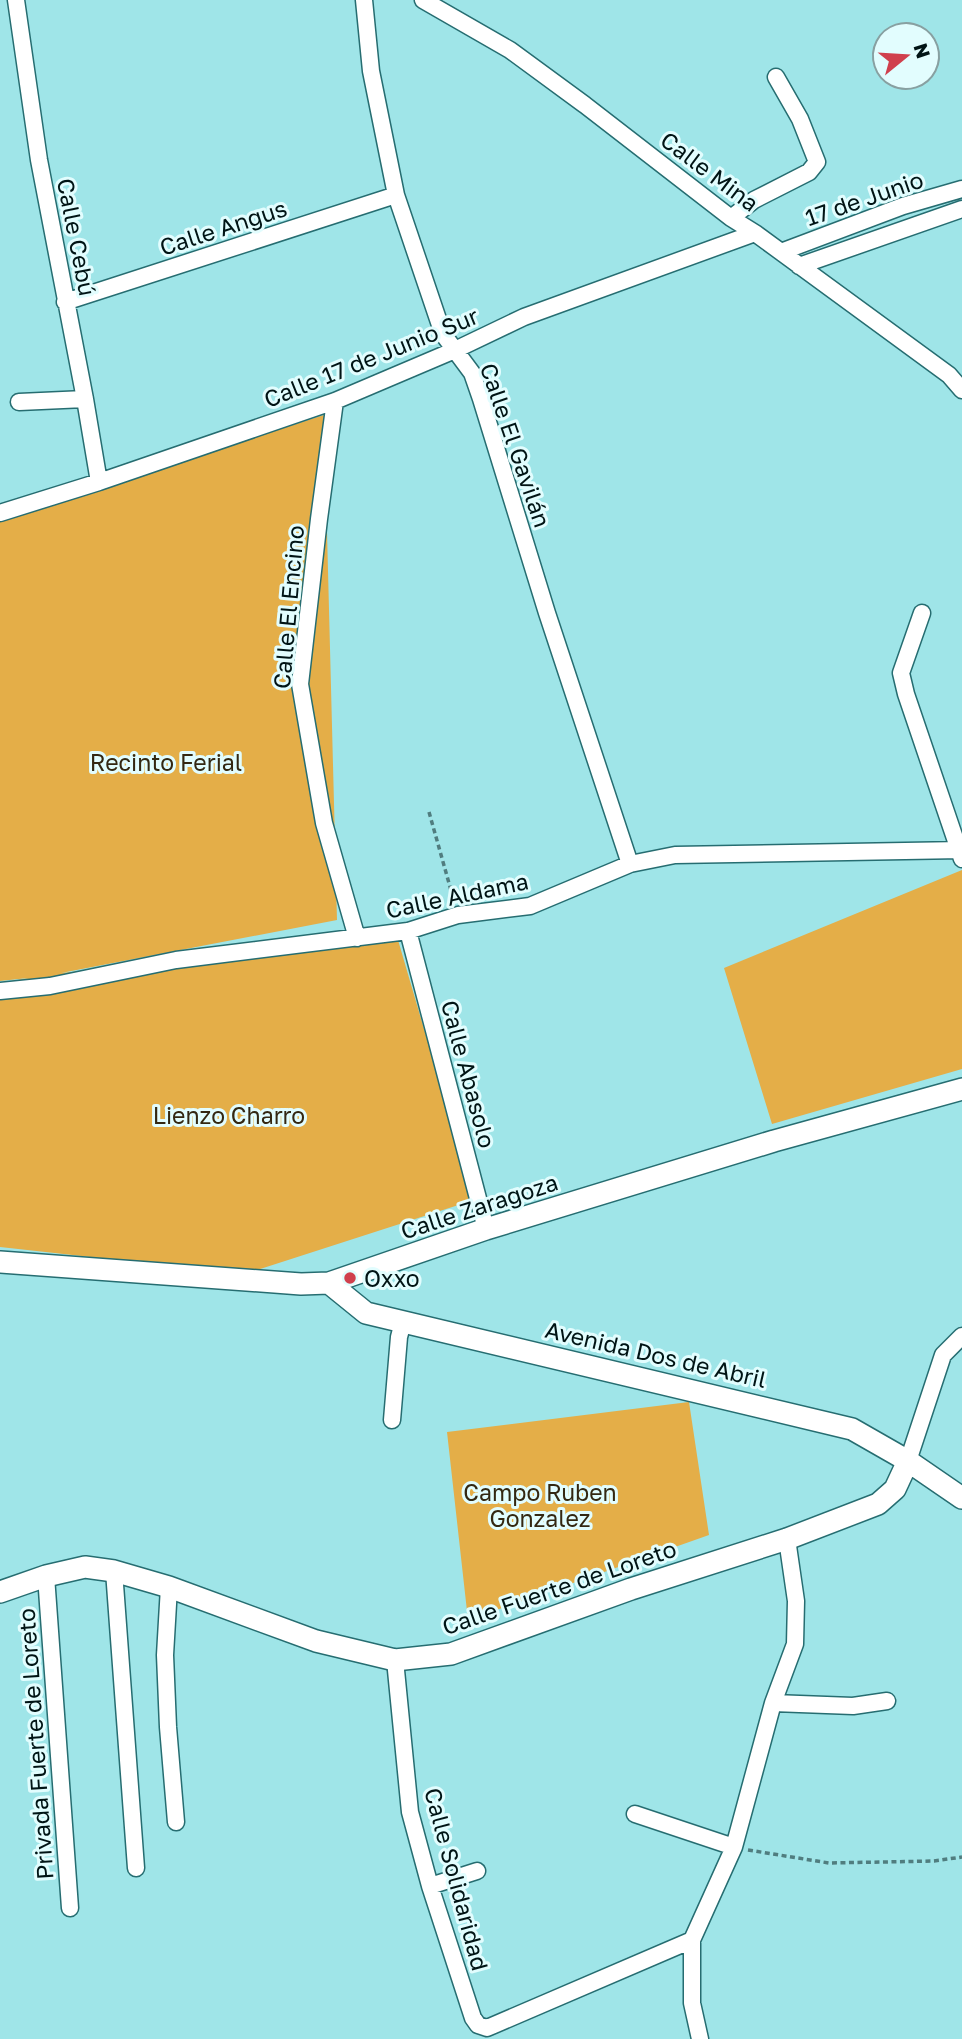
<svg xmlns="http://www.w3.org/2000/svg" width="962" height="2039" viewBox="0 0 962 2039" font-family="'Golos Text',sans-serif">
<rect width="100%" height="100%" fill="#9fe5e8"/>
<path fill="#e4ae48" d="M324 415 337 920 61 973 398 940 474 1200 245 1274 0 1247V983L28 978 0 981V519Z
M962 870V1069L772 1124 724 968Z
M689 1402 709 1535 468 1620 447 1432Z"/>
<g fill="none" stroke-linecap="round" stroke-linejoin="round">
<g stroke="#266d71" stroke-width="19">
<path id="street" d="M16 0 39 160 85 399 99 482
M364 0 371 71 396 195 443 334 472 373 481 399 547 613 630 864
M423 0 510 50 585 105 731 218 755 233 949 375 962 390
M731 218 754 200 809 172 817 162 800 119 776 77
M781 252 903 206 962 189
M799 266 962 209
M65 302 396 195
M335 401 319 519 300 684 324 823 357 938
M19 402 85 399
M0 513 99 482 335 401 455 350 524 317 755 233
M922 613 901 673 906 694 962 859
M408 931 486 1229
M0 991 50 986 176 960 408 931 458 915 530 906 630 864 675 855 962 850
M392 1420 399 1337 403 1322
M908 1461 943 1355 962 1336
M114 1571 136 1868
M46 1576 70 1908
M169 1587 165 1655 168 1727 176 1822
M395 1660 410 1812 430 1886 473 2018 478 2025 487 2028 692 1940
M773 1703 853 1706 887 1701
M635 1814 734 1847
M430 1886 477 1871
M700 2039 692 2003V1940L734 1847 773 1703 795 1644 796 1601 787 1539"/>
</g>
<g stroke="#266d71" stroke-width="24">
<path id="secondary" d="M0 1262 301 1284 329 1283 486 1229 774 1141 962 1089
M329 1283 366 1313 852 1429 908 1461 962 1498
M0 1592 46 1576 85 1567 114 1571 169 1587 316 1641 395 1660 451 1654 631 1589 787 1539 878 1504 895 1489 908 1461"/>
</g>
<path stroke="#507d7f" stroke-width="3.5" stroke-dasharray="5 3.5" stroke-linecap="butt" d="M429 812 454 901
M748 1850 829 1863 934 1861 962 1857"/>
<use href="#street" stroke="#fff" stroke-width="16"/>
<use href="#secondary" stroke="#fff" stroke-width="21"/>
</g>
<circle fill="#d0404d" stroke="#e2fdfe" stroke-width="2.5" cx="350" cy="1278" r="7"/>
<g text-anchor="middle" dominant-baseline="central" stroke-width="6" stroke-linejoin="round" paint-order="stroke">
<g font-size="23" fill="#001415" stroke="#e2fdfe">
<text transform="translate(710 171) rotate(37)">Calle Mina</text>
<text transform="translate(864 198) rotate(-19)">17 de Junio</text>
<text transform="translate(223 227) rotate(-18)">Calle Angus</text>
<text transform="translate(77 237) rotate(79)">Calle Cebú</text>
<text transform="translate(371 357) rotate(-22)">Calle 17 de Junio Sur</text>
<text transform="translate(516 445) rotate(71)">Calle El Gavilán</text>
<text transform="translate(288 607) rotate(-85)">Calle El Encino</text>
<text transform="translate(457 895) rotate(-12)">Calle Aldama</text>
<text transform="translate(469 1074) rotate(75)">Calle Abasolo</text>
<text transform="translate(479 1206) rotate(-18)">Calle Zaragoza</text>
<text transform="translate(656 1354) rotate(13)">Avenida Dos de Abril</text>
<text transform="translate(559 1587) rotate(-19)">Calle Fuerte de Loreto</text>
<text transform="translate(35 1744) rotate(-94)">Privada Fuerte de Loreto</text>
<text transform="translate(457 1879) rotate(75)">Calle Solidaridad</text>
</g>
<g font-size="23" fill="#332711" stroke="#e2fdfe">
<text x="166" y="762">Recinto Ferial</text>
<text x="229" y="1115">Lienzo Charro</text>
<text x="540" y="1492">Campo Ruben<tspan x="540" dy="26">Gonzalez</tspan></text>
</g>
<g font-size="23" fill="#001415" stroke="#e2fdfe" text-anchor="start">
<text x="364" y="1278">Oxxo</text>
</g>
</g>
<g transform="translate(906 56) rotate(72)"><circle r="33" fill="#e2fdfe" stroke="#88a0a1" stroke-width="2"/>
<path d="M0-5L12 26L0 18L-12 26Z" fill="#d0404d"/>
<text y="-10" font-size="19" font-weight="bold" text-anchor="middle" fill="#001415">N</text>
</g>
</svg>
